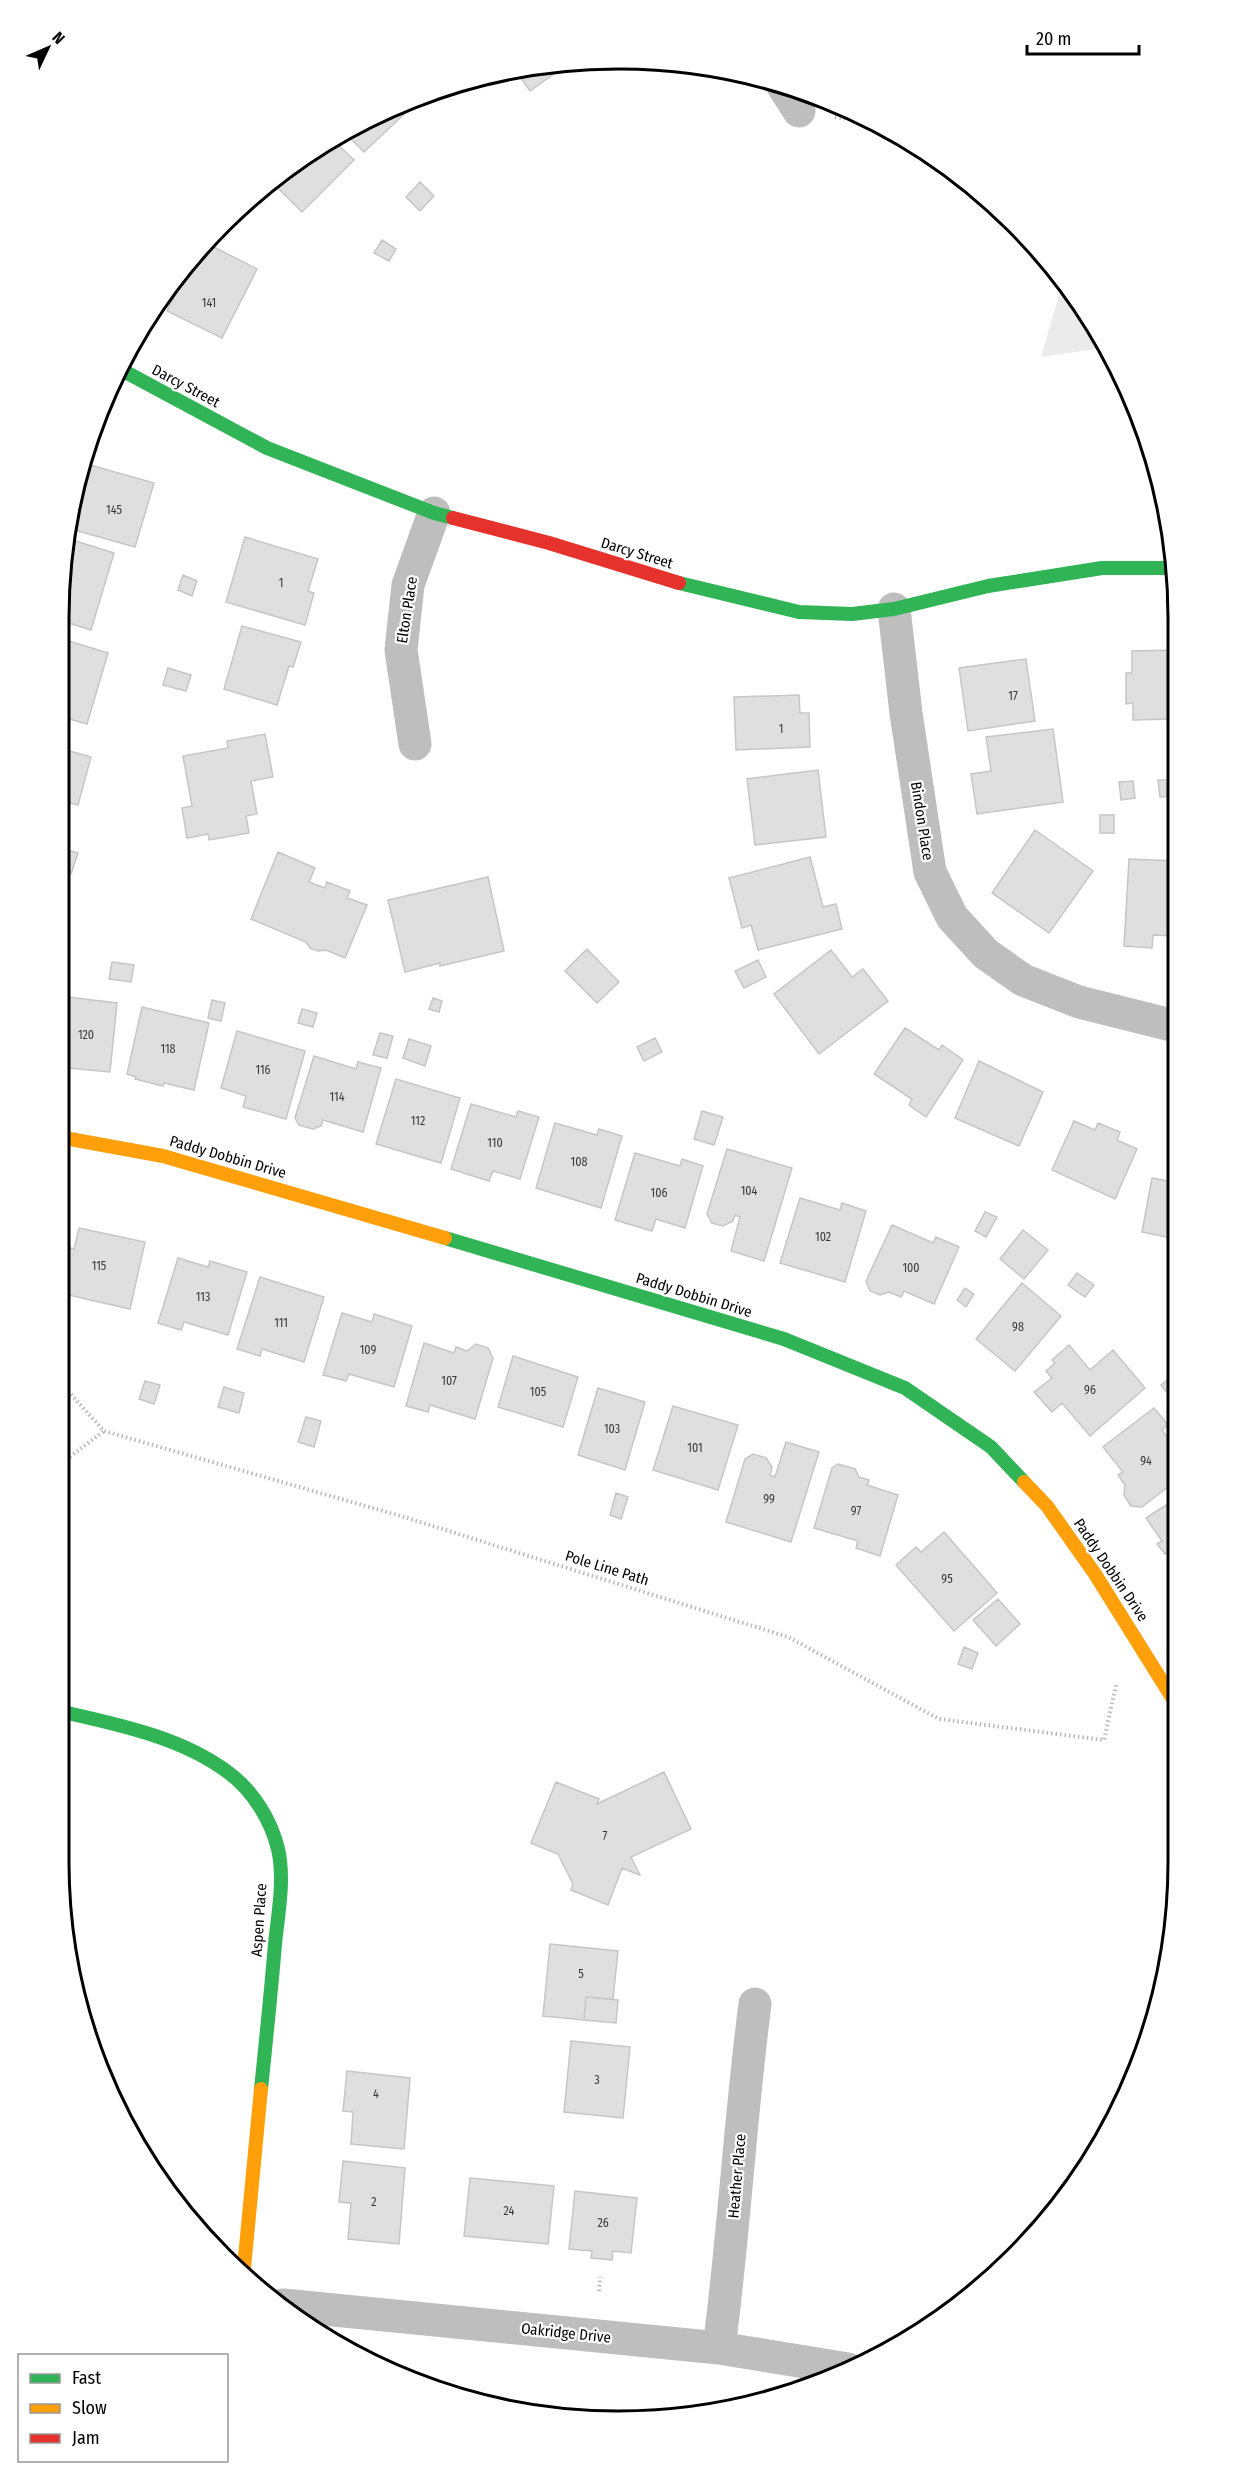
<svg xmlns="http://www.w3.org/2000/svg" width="1237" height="2480" viewBox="0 0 1237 2480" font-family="'Fira Sans Condensed',sans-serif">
<rect width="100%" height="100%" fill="#fff"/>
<path fill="#ebebeb" d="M1063 279 1104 348 1041 357 1061 288Z"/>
<path fill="#dfdfdf" stroke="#c6c6c6" stroke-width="1.5" d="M549 65 555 73 530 91 516 71 521 68Z
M412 99 416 103 364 152 345 133Z
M332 139 354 160 302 212 272 182 308 153Z
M420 182 434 196 420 211 406 197Z
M382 240 396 249 389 261 374 253Z
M206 243 257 269 222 338 167 311 195 256Z
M83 463 154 483 135 547 67 528 69 509Z
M245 537 318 559 308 591 314 593 305 625 226 602Z
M66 538 114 553 91 630 59 620Z
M183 575 197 581 192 596 178 590Z
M242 626 301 642 293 667 289 666 277 705 224 689Z
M59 638 108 653 87 724 59 716Z
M1174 650V719L1133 720V703L1126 704V673H1132V651Z
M1026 659 1035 721 968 731 959 668Z
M168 668 191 675 186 691 163 685Z
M799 695 800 713H809L810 747 736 750 734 697Z
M1053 729 1063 802 977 814 971 774 991 771 986 737Z
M265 734 273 777 251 781 257 814 246 816 249 833 209 840 208 834 187 838 182 808 192 806 183 756 228 748 227 741Z
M59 748 91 757 78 805 61 801 63 795 59 794Z
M818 770 826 837 755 845 747 779Z
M1158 780H1173L1174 796 1160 797Z
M1133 781 1135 798 1121 800 1119 782Z
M59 803 63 804 66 809 63 821 59 824Z
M1100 815H1114V833H1100Z
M1035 830 1093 871 1049 933 992 893Z
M59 848 78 853 71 874 59 870Z
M278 852 315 868 309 882 325 888 327 882 350 891 347 898 367 905 345 958 326 950 318 951 310 948 306 942 251 919Z
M810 857 823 907 836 904 842 929 758 950 751 925 742 928 729 878Z
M1129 859 1175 861V936L1153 935 1152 948 1124 946Z
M488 877 504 951 440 966V963L405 972 388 900Z
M587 949 619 982 597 1003 565 971Z
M831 950 852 977 863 969 888 1001 819 1054 774 994Z
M758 960 766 977 744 988 735 971Z
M112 962 134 965 131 982 109 979Z
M59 996 117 1003 110 1072 59 1067Z
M433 998 442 1001 439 1012 429 1009Z
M212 1000 225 1003 221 1021 208 1018Z
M142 1007 209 1023 194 1090 164 1083 163 1086 135 1079 136 1077 127 1074Z
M302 1009 317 1013 313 1027 298 1023Z
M905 1028 939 1050 942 1045 963 1060 926 1117 909 1105 912 1099 874 1074Z
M237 1031 305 1051 286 1119 243 1107 246 1096 221 1088Z
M380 1033 393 1036 387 1058 373 1055Z
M655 1038 662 1052 644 1061 637 1047Z
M409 1039 431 1046 425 1066 403 1058Z
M314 1056 356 1069 358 1062 381 1068 363 1132 323 1120 321 1126 313 1129 299 1125 295 1118Z
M979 1061 1043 1092 1019 1146 955 1118Z
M396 1079 460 1098 441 1163 376 1144Z
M471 1104 516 1117 518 1111 539 1117 520 1179 493 1171 489 1181 451 1169Z
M702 1111 723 1117 714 1145 694 1139Z
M1074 1121 1095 1130 1098 1123 1120 1132 1117 1140 1137 1149 1115 1199 1052 1170Z
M555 1123 597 1135 599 1129 622 1136 601 1208 536 1188Z
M727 1149 792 1168 764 1261 731 1251 740 1217 735 1215 733 1221 723 1226 712 1223 707 1214Z
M635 1153 680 1166 682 1159 703 1166 685 1228 656 1219 652 1231 615 1220Z
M1174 1177H1176V1239L1142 1232 1152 1178 1173 1182Z
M800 1198 840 1210 842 1203 866 1211 845 1282 780 1263Z
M985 1212 997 1217 986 1237 975 1231Z
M892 1225 933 1243 936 1237 959 1247 934 1304 904 1291 901 1297 889 1292 880 1295 870 1291 866 1281Z
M79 1228 145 1242 130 1309 64 1294 66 1286 59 1284V1245L74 1249Z
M1023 1230 1048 1250 1024 1279 1000 1259Z
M178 1258 208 1267 210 1261 247 1272 228 1335 184 1322 181 1330 158 1323Z
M1077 1273 1094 1285 1085 1297 1068 1285Z
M260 1277 324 1297 304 1362 262 1349 260 1356 237 1349Z
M1022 1283 1061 1316 1015 1371 976 1339Z
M965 1288 974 1294 966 1307 957 1300Z
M342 1313 372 1322 374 1314 412 1326 394 1387 349 1374 346 1381 323 1375Z
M424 1343 454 1353 456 1347 467 1351 476 1344 488 1348 493 1358 475 1419 430 1405 428 1412 406 1406Z
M1069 1345 1090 1370 1113 1350 1145 1388 1090 1436 1062 1403 1052 1412 1034 1392 1052 1378 1046 1371 1055 1363 1052 1360Z
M513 1356 578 1377 563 1427 498 1407Z
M1176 1373 1177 1393 1171 1397 1161 1385Z
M145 1381 160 1385 154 1404 139 1399Z
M224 1387 244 1393 239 1413 218 1407Z
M598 1388 645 1402 625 1470 578 1455Z
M673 1406 738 1425 718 1490 653 1470Z
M1154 1408 1168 1425 1162 1430 1177 1450V1480L1142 1507 1131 1506 1124 1495 1125 1485 1118 1475 1123 1472 1103 1447Z
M306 1417 321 1421 314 1447 298 1442Z
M786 1442 819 1452 791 1542 726 1522 745 1459 753 1454 766 1458 772 1467 770 1475 775 1477Z
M838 1464 855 1469 859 1477 869 1480 867 1485 898 1495 880 1556 856 1548 858 1541 814 1528 832 1468Z
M616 1493 628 1497 621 1519 610 1515Z
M1177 1498V1564L1169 1552 1165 1554 1157 1544 1162 1541 1146 1518Z
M944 1532 997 1593 954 1631 896 1565 916 1547 921 1552Z
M998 1599 1020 1624 996 1646 973 1620Z
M964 1647 978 1653 972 1669 958 1664Z
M664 1772 691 1829 631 1857 640 1875 622 1868 608 1905 571 1890 573 1884 558 1854 531 1843 556 1782 599 1799 597 1804Z
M550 1944 618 1951 613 1999 586 1997 584 2020 543 2016Z
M586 1997 618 2000 616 2023 584 2020Z
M571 2041 630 2047 623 2118 564 2112Z
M347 2071 410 2078 404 2149 351 2144 353 2112 343 2111Z
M343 2161 405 2168 399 2244 348 2239 351 2203 339 2202Z
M470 2178 554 2186 548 2244 464 2236Z
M575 2191 637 2198 631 2253 613 2251 612 2260 591 2258 592 2251 569 2249Z"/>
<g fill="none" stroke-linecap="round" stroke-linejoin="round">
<path stroke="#b9b9b9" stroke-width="4" stroke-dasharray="1.5 3" stroke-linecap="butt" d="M835 117 869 122
M59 1381 104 1431 404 1517 788 1637 939 1719 1104 1740 1116 1685
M59 1459 61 1425 59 1410
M59 1465 104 1431
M599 2291 600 2277"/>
<path stroke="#bebebe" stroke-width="33" d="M783 86 799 111
M894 609 906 713 930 872 952 917 986 954 1023 980 1079 1002 1175 1026
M415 744 401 650 408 585 434 513
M283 2305 719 2348 848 2369
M719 2348C734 2234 740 2119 755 2004"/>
<path stroke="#30b455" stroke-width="14" d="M120 369 267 448 434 513 453 518
M679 583 799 612 852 614 894 609 988 586 1102 568H1174
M445 1238 784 1339 905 1388 991 1447 1024 1482
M59 1711C116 1724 182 1737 229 1773 253 1791 271 1820 278 1849 285 1879 278 1914 275 1944 271 1992 266 2041 261 2089"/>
<path stroke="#ff9f0a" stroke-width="14" d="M59 1137 163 1156 445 1238
M1024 1482 1047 1506 1095 1574 1178 1707
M244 2268 261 2089"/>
<path stroke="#e5322d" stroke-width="14" d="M453 518 549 543 679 583"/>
</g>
<g text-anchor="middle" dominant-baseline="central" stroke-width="4.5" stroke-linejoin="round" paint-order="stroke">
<g font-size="12" fill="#383838">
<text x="209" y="303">141</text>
<text x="114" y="510">145</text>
<text x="281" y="583">1</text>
<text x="1013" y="696">17</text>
<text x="781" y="729">1</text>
<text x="86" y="1035">120</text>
<text x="168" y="1049">118</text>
<text x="263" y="1070">116</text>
<text x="337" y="1097">114</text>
<text x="418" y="1121">112</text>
<text x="495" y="1143">110</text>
<text x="579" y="1162">108</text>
<text x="749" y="1191">104</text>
<text x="659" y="1193">106</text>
<text x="823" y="1237">102</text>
<text x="99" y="1266">115</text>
<text x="911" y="1268">100</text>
<text x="203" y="1297">113</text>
<text x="281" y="1323">111</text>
<text x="1018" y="1327">98</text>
<text x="368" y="1350">109</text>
<text x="449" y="1381">107</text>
<text x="1090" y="1390">96</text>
<text x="538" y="1392">105</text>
<text x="612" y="1429">103</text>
<text x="695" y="1448">101</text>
<text x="1146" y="1461">94</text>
<text x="769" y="1499">99</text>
<text x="856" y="1511">97</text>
<text x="947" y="1579">95</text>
<text x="605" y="1836">7</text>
<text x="581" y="1974">5</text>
<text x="597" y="2080">3</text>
<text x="376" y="2094">4</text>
<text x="374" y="2202">2</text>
<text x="509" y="2211">24</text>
<text x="603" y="2223">26</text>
</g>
<g font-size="15" fill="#000" stroke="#fff">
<text transform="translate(186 386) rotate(28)">Darcy Street</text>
<text transform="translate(637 553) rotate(17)">Darcy Street</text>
<text transform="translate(407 610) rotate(-81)">Elton Place</text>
<text transform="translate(922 821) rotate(81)">Bindon Place</text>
<text transform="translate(228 1157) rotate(16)">Paddy Dobbin Drive</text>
<text transform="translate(694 1295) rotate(17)">Paddy Dobbin Drive</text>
<text transform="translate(607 1568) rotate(17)">Pole Line Path</text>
<text transform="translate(1111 1570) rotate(56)">Paddy Dobbin Drive</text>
<text transform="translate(259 1920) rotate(-86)">Aspen Place</text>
<text transform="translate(737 2176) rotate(-85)">Heather Place</text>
<text transform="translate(566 2333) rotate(6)">Oakridge Drive</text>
</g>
</g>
<path d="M0 0H1237V2480H0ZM618 69H619A549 549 0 0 1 1168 618V1862A549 549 0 0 1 619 2411H618A549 549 0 0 1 69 1862V618A549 549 0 0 1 618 69Z" fill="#fff" fill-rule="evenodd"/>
<path fill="none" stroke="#000" stroke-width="3" d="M618 69H619A549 549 0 0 1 1168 618V1862A549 549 0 0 1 619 2411H618A549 549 0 0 1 69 1862V618A549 549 0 0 1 618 69Z"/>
<rect x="18" y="2354" width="210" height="108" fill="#ffffff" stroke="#999999" stroke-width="1.5"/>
<rect x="30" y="2374" width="30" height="9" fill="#30b455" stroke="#999999" stroke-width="1.5"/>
<text x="72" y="2384" font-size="18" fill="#000000">Fast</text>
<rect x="30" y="2404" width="30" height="9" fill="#ff9f0a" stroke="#999999" stroke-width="1.5"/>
<text x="72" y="2414" font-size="18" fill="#000000">Slow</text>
<rect x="30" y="2434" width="30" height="9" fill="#e5322d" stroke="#999999" stroke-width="1.5"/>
<text x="72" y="2444" font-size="18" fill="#000000">Jam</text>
<g transform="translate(48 48) rotate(46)" stroke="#ffffff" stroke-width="4.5" paint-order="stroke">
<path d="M0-4.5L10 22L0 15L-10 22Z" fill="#000000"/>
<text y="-9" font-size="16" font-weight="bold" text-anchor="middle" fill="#000000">N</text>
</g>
<path d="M1027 45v9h112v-9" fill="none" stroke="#000000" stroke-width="3"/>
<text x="1036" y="45" font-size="18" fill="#000000" stroke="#ffffff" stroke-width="4.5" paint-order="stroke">20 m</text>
</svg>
